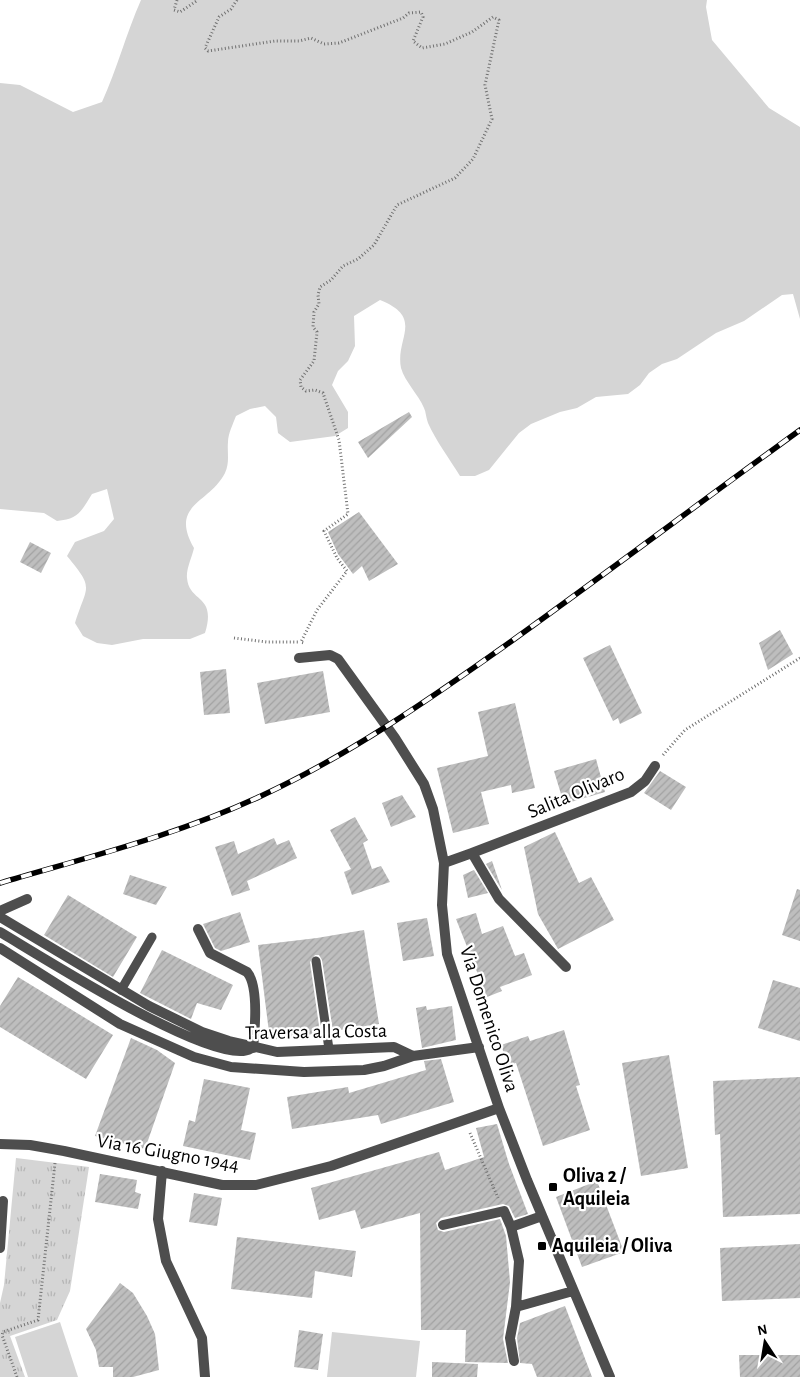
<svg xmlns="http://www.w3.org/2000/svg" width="800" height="1377" viewBox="0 0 800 1377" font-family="'Alegreya Sans',sans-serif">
<defs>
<pattern id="park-tufts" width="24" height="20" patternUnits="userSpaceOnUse" patternTransform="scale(1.25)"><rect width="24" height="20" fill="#d5d5d5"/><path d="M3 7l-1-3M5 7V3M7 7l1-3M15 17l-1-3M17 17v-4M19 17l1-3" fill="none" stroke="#b5b5b5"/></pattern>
<pattern id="building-hatch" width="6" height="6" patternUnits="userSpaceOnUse" patternTransform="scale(1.25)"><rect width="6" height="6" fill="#bebebe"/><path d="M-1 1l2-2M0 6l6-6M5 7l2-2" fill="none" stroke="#a2a2a2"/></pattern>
</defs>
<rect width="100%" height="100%" fill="#fff"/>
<path fill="#d5d5d5" d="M141 0H707L706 7 712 40 769 108 800 127V319L793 294 782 295 744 321 716 333 677 359 662 364 649 373 640 385 628 394 596 397 577 408 560 412 531 424 519 433 489 470 475 476H460C449 458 436 441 428 423 426 418 426 412 424 408 418 394 405 382 401 368 395 338 425 318 380 300L354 316 355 346 348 361 338 371 332 385 348 412V428L335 436 290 442 278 433 276 417 265 406 250 409 236 416C233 424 228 434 228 442 227 453 230 462 225 473 209 504 169 504 194 548 192 557 186 569 187 578 189 603 217 594 205 633L190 639H143L112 645 97 643 83 636 75 623C87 584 95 590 67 556L75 542 104 531 114 519 107 489 92 494C81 512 78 519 57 521L44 513 0 509V83L20 85 73 112 102 102C117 69 126 34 141 0Z
M60 1322 78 1377H28L15 1337Z
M332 1332 420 1341 416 1377H327Z"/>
<path fill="url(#park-tufts)" d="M16 1158 89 1167 70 1291 57 1320 10 1336 25 1377H0V1303L4 1285Z"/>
<path fill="url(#building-hatch)" d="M409 412 412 417 368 458 358 442Z
M359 512 398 564 369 581 362 566 353 574 338 554 328 532Z
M30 542 51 553 41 573 20 562Z
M780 630 793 654 768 670 759 643Z
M610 645 642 713 620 724 618 718 613 721 583 658Z
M226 669 230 713 204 715 200 672Z
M323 671 330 712 265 724 257 683Z
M515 703 535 788 512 793 511 785 481 792 489 824 453 833 437 768 488 756 478 712Z
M596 759 605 792 564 804 554 771Z
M660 771 686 787 671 810 644 793Z
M402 795 416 817 391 827 382 803Z
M355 817 368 840 363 843 372 869 381 866 390 882 352 895 344 872 351 869 330 830Z
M555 832 579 883 591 877 614 920 558 949 538 914 524 847Z
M274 838 277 845 289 840 297 858 247 881 250 890 232 896 215 847 234 841 238 854Z
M492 861 502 890 486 864Z
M474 870 488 893 468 898 463 875Z
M130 875 167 887 156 905 123 894Z
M797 889 800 890V941L782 935Z
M68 895 137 937 113 977 44 935Z
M240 912 250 942 221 951 215 948 203 924Z
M476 913 482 934 503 926 515 956 524 953 532 975 500 987 502 991 487 997 456 919Z
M427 918 434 956 403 961 397 923Z
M364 930 379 1024 333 1031 322 960 319 955H315L310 962 320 1033 270 1040 258 945 317 938Z
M162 950 233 985 221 1010 197 1003 191 1019 140 993Z
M18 977 113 1035 86 1079 0 1027V1006Z
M773 980 800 988V1041L758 1028Z
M426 1006 427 1010 452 1006 456 1040 422 1048 416 1008Z
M564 1030 580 1085 576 1086 590 1130 543 1146 516 1063 508 1065 501 1045 528 1036 530 1041Z
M131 1038 157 1050 175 1063 145 1149 95 1136Z
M669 1055 688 1168 641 1176 622 1063Z
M441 1059 454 1102 381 1124 378 1115 292 1129 287 1097 348 1087 349 1093 426 1070 424 1061Z
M800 1077V1214L723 1217 720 1134 715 1135 713 1081Z
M204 1079 250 1088 241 1130 256 1133 250 1160 183 1146 189 1120 195 1122Z
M497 1124 509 1164 528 1214 515 1218 509 1206 503 1204 441 1218 436 1223 438 1230 444 1232 500 1219 506 1236 510 1282 503 1339 508 1363 465 1362 466 1330H421L420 1213 361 1229 355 1210 319 1220 311 1188 439 1152 445 1170 484 1157 476 1128Z
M100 1174 137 1180 135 1192 141 1194 138 1209 95 1202Z
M597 1181 624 1252 582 1267 556 1197Z
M194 1193 222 1198 217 1226 189 1222Z
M237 1237 356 1251 352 1277 315 1271 312 1298 231 1289Z
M800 1244V1298L722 1301 720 1248Z
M120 1283 133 1293 147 1316 155 1334 159 1370 133 1377H113V1367H99L96 1350 86 1329Z
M565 1306 592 1377H537L532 1364 520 1363 517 1338 520 1323Z
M299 1330 323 1334 318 1370 294 1367Z
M739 1355H800V1377H740Z
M432 1362 478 1364 477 1377H432Z"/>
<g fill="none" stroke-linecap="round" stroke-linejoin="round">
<path stroke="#707070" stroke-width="3" stroke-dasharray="1 2.5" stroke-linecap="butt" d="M177 0 174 10 180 12 198 0
M237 0 231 9 219 17 205 48 208 51 275 41H299L311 38 324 44 339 43 403 18 409 13 421 12 423 17 413 41 422 48 445 44 472 32 493 17 499 20 485 85 492 119 473 159 455 178 397 205 374 245 358 259 343 266 331 280 320 287 318 295 319 304 314 312 313 327 317 332 314 361 300 380 301 387 306 391 315 390 323 393 339 440 348 514 324 531 337 558 347 571 317 610 301 642 304 643
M234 638 267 642H298
M663 755 685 730 800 658
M470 1133 498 1198
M17 1377 2 1335 3 1332 38 1320 55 1163"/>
<path stroke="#4e4e4e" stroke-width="9" d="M316 961 329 1049
M121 990 152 937"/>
<path stroke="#4e4e4e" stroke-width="10" d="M299 658 330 655 338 659 395 738 424 784 433 809 444 863 442 905 447 954 499 1108 527 1180 610 1377
M472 853 631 792 645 781 655 766
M444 863 472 853 499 899 566 967
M0 911 27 899
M0 917 149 1006 202 1032 229 1041 277 1052 394 1047 413 1056 479 1047
M198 929 210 953 247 972C259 986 255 1029 253 1048
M0 932C36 953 217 1069 250 1049
M0 948 120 1024 194 1057 231 1067 304 1072 364 1070 384 1066 413 1056
M0 1144 30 1145 64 1151 222 1185H256L331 1166 499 1108
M162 1171 158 1219 166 1261 202 1338 205 1377
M542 1216 511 1227 519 1261 516 1307 573 1291
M443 1225 504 1211 511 1227
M0 1248 3 1201
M514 1361 510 1338 516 1307"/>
<g stroke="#000" stroke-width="5.5">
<path id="rail" d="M0 883C88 857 178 835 261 796 349 755 427 701 506 645 605 574 702 501 800 430"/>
</g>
<use href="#rail" stroke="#fff" stroke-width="4" stroke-dasharray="11" stroke-linecap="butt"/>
</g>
<g fill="#000" stroke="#fff" stroke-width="2">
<rect x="548" y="1182" width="10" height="10" rx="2.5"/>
<rect x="537" y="1241" width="10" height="10" rx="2.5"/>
</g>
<g text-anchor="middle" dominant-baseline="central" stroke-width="4.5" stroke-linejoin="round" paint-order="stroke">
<g font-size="20" fill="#000" stroke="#fff">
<text transform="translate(576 793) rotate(-23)">Salita Olivaro</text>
<text transform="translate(489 1019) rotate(72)">Via Domenico Oliva</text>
<text transform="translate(316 1032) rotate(-1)">Traversa alla Costa</text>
<text transform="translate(168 1153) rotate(10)">Via 16 Giugno 1944</text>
</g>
<g font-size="20" font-weight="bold" fill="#000" stroke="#fff" text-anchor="start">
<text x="563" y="1176">Oliva 2 /<tspan x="563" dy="23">Aquileia</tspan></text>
<text x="552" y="1246">Aquileia / Oliva</text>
</g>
</g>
<g transform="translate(765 1342) rotate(348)" stroke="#ffffff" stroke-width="4" paint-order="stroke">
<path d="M0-4L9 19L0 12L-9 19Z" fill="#000000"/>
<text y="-8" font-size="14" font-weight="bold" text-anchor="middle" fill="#000000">N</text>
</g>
</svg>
